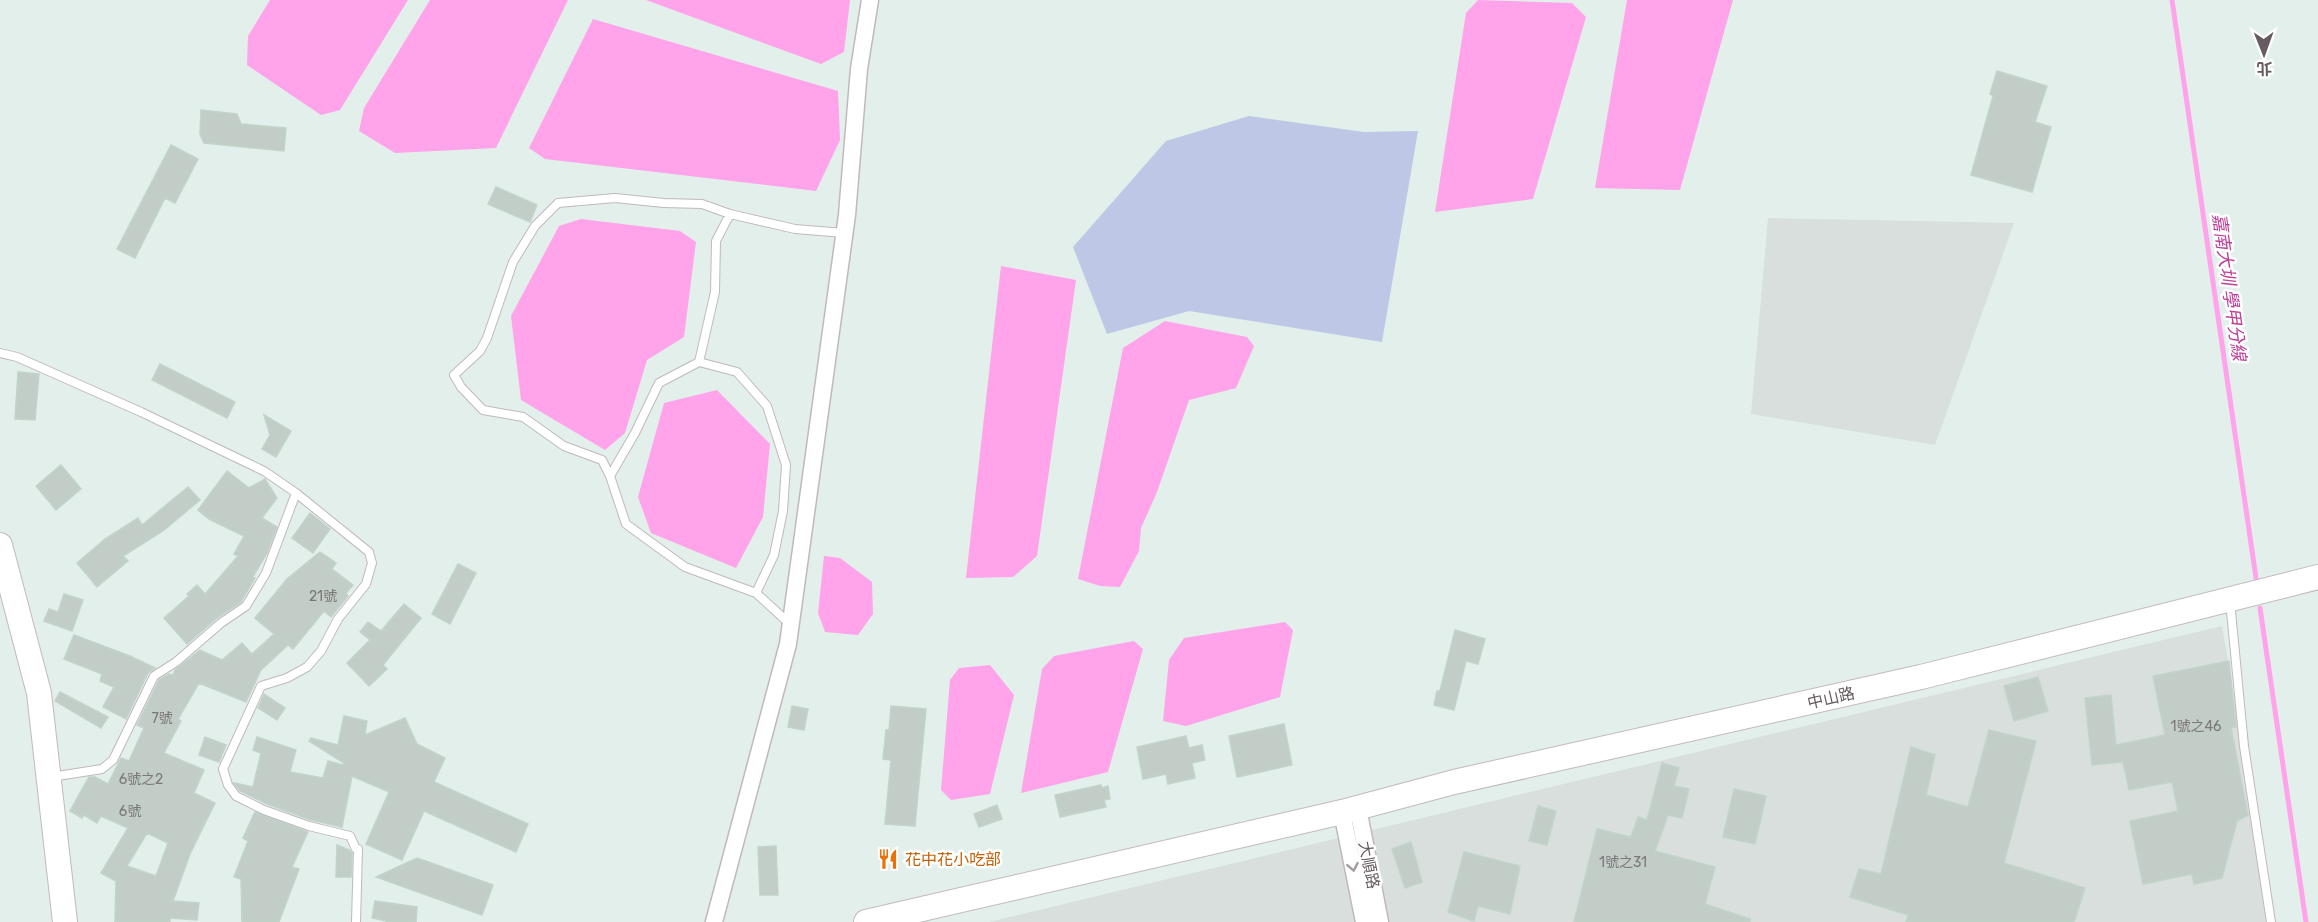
<svg xmlns="http://www.w3.org/2000/svg" width="2318" height="922" viewBox="0 0 2318 922" font-family="Rubik,'Noto Sans TC',sans-serif">
<rect width="100%" height="100%" fill="#e3efea"/>
<path fill="#d8dfdc" d="M1768 218 2014 223 1935 445 1751 414Z
M2222 626 2273 922H989Z"/>
<path fill="#bfc7e7" d="M1249 116 1364 132 1418 131 1382 342 1189 311 1107 334 1073 247 1166 141Z"/>
<path fill="#ffa3ea" d="M270 0H408L340 110 321 115 247 65 248 36Z
M430 0H568L496 148 395 153 359 131 364 108Z
M646 0H850L844 52 821 64Z
M1478 0 1572 3 1586 17 1533 199 1435 212 1466 13Z
M1627 0H1733L1680 190 1595 188Z
M593 19 838 91 840 140 816 191 545 159 529 148Z
M581 219 680 231 696 242 684 337 647 360 625 433 605 450 521 400 511 316 559 226Z
M1001 266 1076 280 1037 556 1013 577 966 578Z
M1165 321 1247 337 1254 346 1236 388 1189 400 1157 492 1141 528 1139 551 1120 587 1100 586 1078 579 1123 348Z
M717 390 770 444 763 517 736 568 651 533 638 497 664 403Z
M824 556 840 558 872 582 873 614 858 635 825 632 818 613Z
M1285 622 1293 630 1280 697 1186 726 1163 721 1169 660 1184 638Z
M1134 641 1143 649 1108 772 1021 793 1042 669 1054 656Z
M990 665 1014 695 990 794 951 800 941 790 950 680 959 668Z"/>
<g fill="none" stroke-linecap="round" stroke-linejoin="round">
<path stroke="#ffa3ea" stroke-width="5" d="M2172 0 2256 578
M2260 608 2306 922"/>
</g>
<path fill="#c2cdc7" stroke="#c1d4ca" stroke-width="1.5" fill-rule="evenodd" d="M1997 71 2047 86 2035 122 2051 127 2032 192 1971 175 1993 96 1990 94Z
M201 110 237 114 241 124 286 128 284 151 204 143 200 134Z
M171 145 198 159 175 203 165 198 135 258 117 249Z
M496 187 537 205 530 222 488 204Z
M160 364 235 402 227 418 152 380Z
M18 372 39 374 35 420 15 419Z
M264 415 291 431 276 457 262 449 270 435Z
M61 465 81 489 56 510 36 486Z
M227 471 249 488 265 479 277 498 262 518 277 527 267 553 253 577 255 578 241 602 217 618 187 644 164 618 189 596 187 594 197 585 205 594 238 556 234 554 244 536 209 519 198 510Z
M188 487 200 500 163 531 123 556 128 561 97 587 77 563 105 539 138 518 142 525Z
M310 513 330 529 313 553 292 538Z
M320 552 336 563 332 569 353 585 346 593 348 596 331 617 324 611 293 649 288 645 261 670 246 702 199 683 178 719 181 721 164 753 204 770 194 793 215 803 190 854 173 901 199 903 197 920 170 918V922H115L116 881 101 873 128 828 101 816 97 823 84 815 82 818 70 811 89 777H95L108 784 121 758 129 761 144 728 137 725 159 680 169 674 173 675 175 670 200 650 222 660 242 643 252 654 274 634 255 618 287 579ZM147 833 168 843 156 876 127 866Z
M458 564 476 573 450 624 432 614Z
M64 594 83 600 72 631 44 621 49 609 58 612Z
M404 604 421 618 383 665 387 669 369 686 347 663 370 640 360 632 368 622 381 631Z
M1455 630 1485 639 1478 664 1466 661 1454 710 1434 705 1437 691H1440Z
M74 635 130 656 155 668 148 673 126 719 103 707 114 687 100 681 102 674 64 659Z
M2229 661 2236 727 2231 728 2248 815 2237 821 2222 878 2194 884 2192 874 2143 884 2130 821 2178 811 2172 782 2129 790 2123 762 2092 765 2085 698 2111 695 2116 745 2165 735 2153 676Z
M2038 677 2048 711 2014 721 2004 686Z
M60 692 108 717 101 728 55 701Z
M264 694 285 708 277 720 258 708Z
M792 706 808 709 804 730 788 727Z
M891 706 926 709 915 826 885 824 891 760 883 759 886 730H889Z
M344 716 367 721 365 735 405 718 417 744 445 758 434 782 528 824 516 852 424 811 402 860 366 844 389 792 352 776 342 827 311 820 267 804 240 791 234 783 253 787 261 753 253 750 257 737 296 750 290 772 323 778 328 761 343 765 344 763 309 741 311 738 338 745Z
M1284 724 1292 765 1237 777 1229 736Z
M1989 730 2036 741 2004 863 2085 888 2074 922H1906L1908 915 1850 897 1859 869 1881 874 1911 747 1935 755 1926 795 1968 807Z
M1186 736 1189 748 1202 745 1205 760 1192 763 1195 778 1168 784 1166 774 1143 779 1137 747Z
M205 737 226 745 219 762 199 755Z
M1662 763 1679 768 1674 786 1689 789 1682 818 1668 815 1655 851 1715 867 1705 904 1750 919V922H1574L1597 829 1631 837 1638 817 1647 820Z
M1101 785 1102 788 1108 786 1110 799 1104 800 1106 807 1060 817 1055 795Z
M1734 789 1766 796 1755 844 1723 837Z
M997 805 1002 819 979 827 974 814Z
M1538 806 1556 811 1547 845 1529 841Z
M255 812 308 832 292 867 299 869 279 922H242L241 879 234 877 248 841 243 838Z
M1411 842 1422 882 1405 888 1392 849Z
M337 845 349 850 352 853 351 877H336Z
M776 846 778 895H760L758 847Z
M1464 852 1520 866 1510 914 1478 906 1474 921 1448 912Z
M417 858 493 885 482 915 376 877Z
M375 901 417 907 416 922H390L372 918Z"/>
<g fill="none" stroke-linecap="round" stroke-linejoin="round">
<g stroke="#c0b8bd" stroke-width="10">
<path id="lane" d="M0 353 17 357 141 412 264 471 296 493 369 552 372 563 366 584 338 619 321 651 307 667 287 678 261 686 223 769 228 785 236 796 264 810 309 826 350 836 356 849H358L356 922
M699 362 659 383 635 433 610 476 626 524 685 567 756 593
M610 476 602 460 564 446 523 417 483 410 461 387 454 375 480 351 487 338 513 262 535 226 558 203 615 198 664 203 702 204 730 214
M2230 601 2244 746 2271 922
M790 624 756 593 774 555 783 511 786 465 767 406 737 372 699 362 715 292 716 241 730 214 795 229 844 233
M51 777 102 769 113 760 154 676 176 662 221 623 246 606 266 573 296 493"/>
</g>
<g stroke="#c0b8bd" stroke-width="19">
<path id="street" d="M1358 808 1380 922
M1342 812 1364 922
M714 922 788 644 847 215 859 69 870 0"/>
</g>
<g stroke="#c2b9be" stroke-width="26">
<path id="secondary" d="M0 545 39 693 65 922
M866 922 1342 812 1454 782 1921 677 2318 577"/>
</g>
<use href="#lane" stroke="#fff" stroke-width="8"/>
<use href="#street" stroke="#fff" stroke-width="16"/>
<use href="#secondary" stroke="#fff" stroke-width="24"/>
</g>
<defs><path id="oneway-chevron" d="M-2-3.5L2.5 0L-2 3.5" fill="none" stroke-width="1.6" stroke-linecap="round" stroke-linejoin="round" transform="scale(1.5)"/></defs>
<use stroke="#a39da0" href="#oneway-chevron" transform="translate(1353 867) rotate(79)"/>
<defs>
<g id="restaurant-bare" transform="scale(1.62)"><path d="M-5-6h1v4h1v-4h1v4h1v-4h1v5L-1.5 .5V6h-2V.5L-5-1ZM5-6V6H3V1.5H1.5Q1.5-4 5-6Z" fill="#e8710a" stroke="#fff" stroke-width="2.5" paint-order="stroke"/></g>
</defs>
<g fill-rule="evenodd">
<use href="#restaurant-bare" x="888" y="859"/>
</g>
<g text-anchor="middle" dominant-baseline="central" stroke-width="5" stroke-linejoin="round" paint-order="stroke">
<g font-size="14" fill="#7c787a">
<text x="323" y="596">21號</text>
<text x="162" y="718">7號</text>
<text x="2196" y="726">1號之46</text>
<text x="141" y="779">6號之2</text>
<text x="130" y="811">6號</text>
<text x="1623" y="862">1號之31</text>
</g>
<g font-size="16" fill="#655b61" stroke="#fff">
<text transform="translate(1831 698) rotate(-13)">中山路</text>
<text transform="translate(1369 865) rotate(79)">大順路</text>
</g>
<g font-size="16" fill="#c56008" stroke="#fff" text-anchor="start">
<text x="905" y="859">花中花小吃部</text>
</g>
<g font-size="18" font-style="italic" fill="#be3f97" stroke="#fff">
<text transform="translate(2229 287) rotate(82)">嘉南大圳 學甲分線</text>
</g>
</g>
<g transform="translate(2264 54) rotate(179)" stroke="#ffffff" stroke-width="4.5" paint-order="stroke">
<path d="M0-4.5L10 22L0 15L-10 22Z" fill="#655b61"/>
<text y="-9" font-size="16" font-weight="bold" text-anchor="middle" fill="#655b61">北</text>
</g>
</svg>
